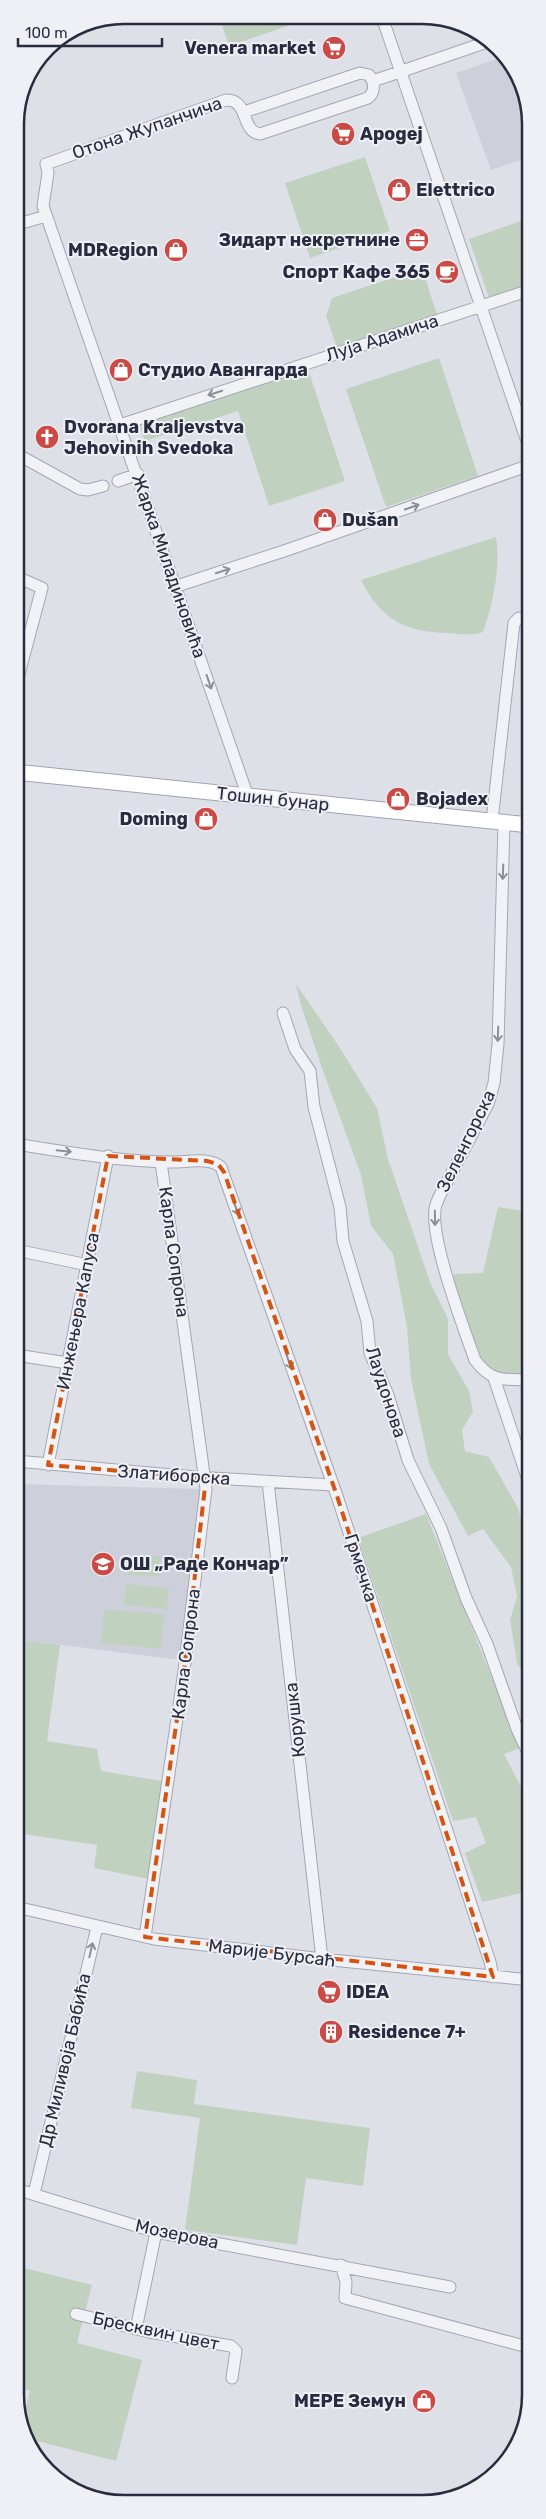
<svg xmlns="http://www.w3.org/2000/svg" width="546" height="2519" viewBox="0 0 546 2519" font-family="Rubik,sans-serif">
<rect width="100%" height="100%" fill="#dee0e8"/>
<path fill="#cdcfda" d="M506 56 530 110V157L491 170 456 73Z
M16 1484 201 1489 179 1660 16 1639Z"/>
<path fill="#c1d1c0" d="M219 16H316L229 46Z
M365 157 390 231 310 258 285 183Z
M530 218V285L489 298 469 239Z
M422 268 438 318 338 351 326 316 332 298Z
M439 358 478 476 386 507 346 389Z
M308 369 345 481 269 506 238 411 145 441 139 425Z
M496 537C501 567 493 603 483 632 472 636 460 634 448 633 405 632 381 620 361 580Z
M296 984 340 1048 377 1108 388 1159 430 1282 448 1319V1354L469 1391 473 1412 462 1430 465 1451 489 1457 518 1508 531 1557V1685L517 1663 510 1620 517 1596 511 1567 483 1529 468 1536 429 1464 411 1379 407 1327 393 1254 371 1226 361 1175 322 1068 300 1002Z
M498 1207 530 1212V1380L485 1373 452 1288 454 1274 483 1273Z
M426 1514 520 1748 504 1754 531 1806V1909L526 1892 482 1902 465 1853 486 1843 476 1817 453 1821 358 1538Z
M130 1555 160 1557 159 1576 128 1575Z
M126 1584 169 1588 167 1609 124 1605Z
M104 1609 164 1614 161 1649 101 1643Z
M16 1639 60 1645 47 1741 97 1749 101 1771 168 1782 154 1880 94 1868 97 1845 16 1833Z
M137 2071 197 2080 194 2104 370 2128 363 2186 306 2178 297 2245 185 2230 200 2118 131 2108Z
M16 2266 92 2285 77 2343 142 2360 116 2461 29 2439 22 2423 30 2391 16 2387Z"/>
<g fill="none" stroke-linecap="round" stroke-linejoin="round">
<g stroke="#a4a6b2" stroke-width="13">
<path id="minor" d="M382 17 530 450
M373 81 487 42
M244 112 360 73 369 75C375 83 375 92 368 98L260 134C241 132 249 99 226 100L46 164 48 173 43 206 248 797
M15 225 46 216
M120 425 530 290
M15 453 80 489 88 490 103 486
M118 481 138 474
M15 576 42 588 15 689
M177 586 287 550 530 465
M492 821 514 623 519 618 530 619
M504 823 498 1044 494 1083 488 1104 440 1195C438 1200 435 1205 435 1210 431 1242 463 1326 475 1360 492 1383 504 1379 530 1380
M283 1013 295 1049 310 1071 314 1107 340 1207 343 1241 367 1321 370 1353 388 1395 408 1460 441 1528 466 1598 487 1644 517 1729 531 1759
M16 1144C65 1152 123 1162 173 1162 187 1162 210 1157 221 1167L337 1496 490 1962 493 1977
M16 1250 88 1265
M16 1355 68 1363
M494 1378 531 1489
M16 1461 195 1477 332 1485
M48 1465 108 1156
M268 1482 322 1959
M16 1907 154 1939 322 1959 531 1980
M145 1937 184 1671 206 1489 161 1162
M531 2045V2053
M16 2189 156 2232 450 2287
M34 2194 97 1927
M341 2265 346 2282 345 2298 531 2348
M76 2314 149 2332 231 2346 236 2351 232 2378
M136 2329 156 2232"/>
</g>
<g stroke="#9ea2b3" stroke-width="17">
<path id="major" d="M15 772 530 825"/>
</g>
<use href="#minor" stroke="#f1f2f6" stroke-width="11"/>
<use href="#major" stroke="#fff" stroke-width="15"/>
</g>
<defs><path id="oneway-shaft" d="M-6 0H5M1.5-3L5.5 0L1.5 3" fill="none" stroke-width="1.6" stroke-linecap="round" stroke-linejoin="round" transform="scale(1.25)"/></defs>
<g stroke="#8c8f9a">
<use href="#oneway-shaft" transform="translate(215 393) rotate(162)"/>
<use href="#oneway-shaft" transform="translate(412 507) rotate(-19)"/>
<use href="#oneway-shaft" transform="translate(223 571) rotate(-18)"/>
<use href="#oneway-shaft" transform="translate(209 682) rotate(71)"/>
<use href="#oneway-shaft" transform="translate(503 872) rotate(92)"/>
<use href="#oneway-shaft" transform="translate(498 1034) rotate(92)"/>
<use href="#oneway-shaft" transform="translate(64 1151) rotate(6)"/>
<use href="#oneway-shaft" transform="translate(236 1208) rotate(71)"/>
<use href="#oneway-shaft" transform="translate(435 1218) rotate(89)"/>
<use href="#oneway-shaft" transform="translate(289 1362) rotate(71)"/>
<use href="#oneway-shaft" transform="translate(91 1950) rotate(-77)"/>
</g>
<path fill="none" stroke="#d55411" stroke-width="4" stroke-dasharray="10 6" stroke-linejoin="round" d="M108 1156 207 1161 218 1164 224 1172 337 1496 493 1977 145 1937 184 1671 206 1478 48 1465Z"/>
<defs>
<g id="supermarket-disc" transform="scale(1.25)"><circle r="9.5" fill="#cb4a45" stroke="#eef0f5"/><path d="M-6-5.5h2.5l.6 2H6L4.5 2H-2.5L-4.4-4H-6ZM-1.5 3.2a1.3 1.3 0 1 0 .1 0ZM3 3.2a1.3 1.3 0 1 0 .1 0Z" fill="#fff"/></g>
<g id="shop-disc" transform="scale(1.25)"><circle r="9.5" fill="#cb4a45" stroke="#eef0f5"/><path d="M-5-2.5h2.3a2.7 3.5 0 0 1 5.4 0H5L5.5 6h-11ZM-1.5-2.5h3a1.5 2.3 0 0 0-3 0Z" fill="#fff"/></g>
<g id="office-disc" transform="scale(1.25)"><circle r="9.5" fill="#cb4a45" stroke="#eef0f5"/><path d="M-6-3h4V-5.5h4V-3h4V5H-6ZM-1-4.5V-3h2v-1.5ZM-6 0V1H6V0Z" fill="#fff"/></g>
<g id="cafe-disc" transform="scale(1.25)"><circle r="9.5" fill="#cb4a45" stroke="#eef0f5"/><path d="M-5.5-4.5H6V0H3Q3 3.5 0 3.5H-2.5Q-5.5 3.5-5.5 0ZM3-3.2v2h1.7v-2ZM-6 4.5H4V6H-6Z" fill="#fff"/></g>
<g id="church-disc" transform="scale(1.25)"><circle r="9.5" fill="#cb4a45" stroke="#eef0f5"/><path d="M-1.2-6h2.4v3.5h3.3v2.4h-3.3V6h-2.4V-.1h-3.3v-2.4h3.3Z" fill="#fff"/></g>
<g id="school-disc" transform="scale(1.25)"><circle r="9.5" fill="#cb4a45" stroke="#eef0f5"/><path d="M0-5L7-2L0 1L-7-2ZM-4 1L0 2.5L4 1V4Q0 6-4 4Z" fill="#fff"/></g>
<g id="building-disc" transform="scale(1.25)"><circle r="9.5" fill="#cb4a45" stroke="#eef0f5"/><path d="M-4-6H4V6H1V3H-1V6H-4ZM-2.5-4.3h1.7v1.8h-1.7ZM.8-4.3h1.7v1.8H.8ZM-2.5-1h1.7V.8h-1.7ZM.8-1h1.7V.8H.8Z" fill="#fff"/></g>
</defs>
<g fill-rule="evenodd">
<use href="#supermarket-disc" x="334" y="48"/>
<use href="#supermarket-disc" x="343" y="134"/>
<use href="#shop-disc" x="399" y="190"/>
<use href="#office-disc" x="417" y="240"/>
<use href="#shop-disc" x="176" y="250"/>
<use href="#cafe-disc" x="447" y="272"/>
<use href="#shop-disc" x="121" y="370"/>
<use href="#church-disc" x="47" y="437"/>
<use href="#shop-disc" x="325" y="520"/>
<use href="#shop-disc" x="398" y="799"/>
<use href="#shop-disc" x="206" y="819"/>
<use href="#school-disc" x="103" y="1564"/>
<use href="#supermarket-disc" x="329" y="1992"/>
<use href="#building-disc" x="331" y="2032"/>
<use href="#shop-disc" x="424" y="2401"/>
</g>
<g text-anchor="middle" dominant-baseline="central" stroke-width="4" stroke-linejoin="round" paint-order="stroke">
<g font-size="18" font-weight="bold" fill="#282c3e" stroke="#eef0f5" text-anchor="start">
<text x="316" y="48" text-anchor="end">Venera market</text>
<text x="360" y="134">Apogej</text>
<text x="416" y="190">Elettrico</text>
<text x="400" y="240" text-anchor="end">Зидарт некретнине</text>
<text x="158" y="250" text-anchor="end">MDRegion</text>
<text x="430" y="272" text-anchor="end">Спорт Кафе 365</text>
<text x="138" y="370">Студио Авангарда</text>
<text x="64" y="427">Dvorana Kraljevstva<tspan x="64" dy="21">Jehovinih Svedoka</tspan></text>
<text x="342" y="520">Dušan</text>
<text x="416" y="799">Bojadex</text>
<text x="188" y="819" text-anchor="end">Doming</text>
<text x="120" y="1564">ОШ „Раде Кончар”</text>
<text x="346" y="1992">IDEA</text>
<text x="348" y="2032">Residence 7+</text>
<text x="406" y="2401" text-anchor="end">МЕРЕ Земун</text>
</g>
<g font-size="18" fill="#282c3e" stroke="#eef0f5">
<text transform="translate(147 128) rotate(-19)">Отона Жупанчича</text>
<text transform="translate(382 338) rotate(-18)">Луја Адамича</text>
<text transform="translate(169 566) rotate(71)">Жарка Миладиновића</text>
<text transform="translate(273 799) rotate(6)">Тошин бунар</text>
<text transform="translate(466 1141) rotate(-64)">Зеленгорска</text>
<text transform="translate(174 1252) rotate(82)">Карла Сопрона</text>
<text transform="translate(78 1311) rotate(-79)">Инжењера Капуса</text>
<text transform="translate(386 1392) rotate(72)">Лаудонова</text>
<text transform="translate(174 1475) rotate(4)">Златиборска</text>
<text transform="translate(361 1568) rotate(72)">Грмечка</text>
<text transform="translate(186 1654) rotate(-83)">Карла Сопрона</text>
<text transform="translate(295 1720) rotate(-96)">Корушка</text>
<text transform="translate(272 1953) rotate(7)">Марије Бурсаћ</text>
<text transform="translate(65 2060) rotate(-77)">Др Миливоја Бабића</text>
<text transform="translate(177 2234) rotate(12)">Мозерова</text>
<text transform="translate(156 2331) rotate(12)">Бресквин цвет</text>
</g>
</g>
<path d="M0 0H546V2519H0ZM124 24H422A100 100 0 0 1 522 124V2395A100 100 0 0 1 422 2495H124A100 100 0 0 1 24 2395V124A100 100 0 0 1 124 24Z" fill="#eef0f5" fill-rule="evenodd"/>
<path fill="none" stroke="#282c3e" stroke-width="2.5" d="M124 24H422A100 100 0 0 1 522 124V2395A100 100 0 0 1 422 2495H124A100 100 0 0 1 24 2395V124A100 100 0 0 1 124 24Z"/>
<path d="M18 38v8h144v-8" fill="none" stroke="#282c3e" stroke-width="2.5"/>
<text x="25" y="38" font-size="15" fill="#282c3e" stroke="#eef0f5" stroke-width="4" paint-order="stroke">100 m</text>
</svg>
